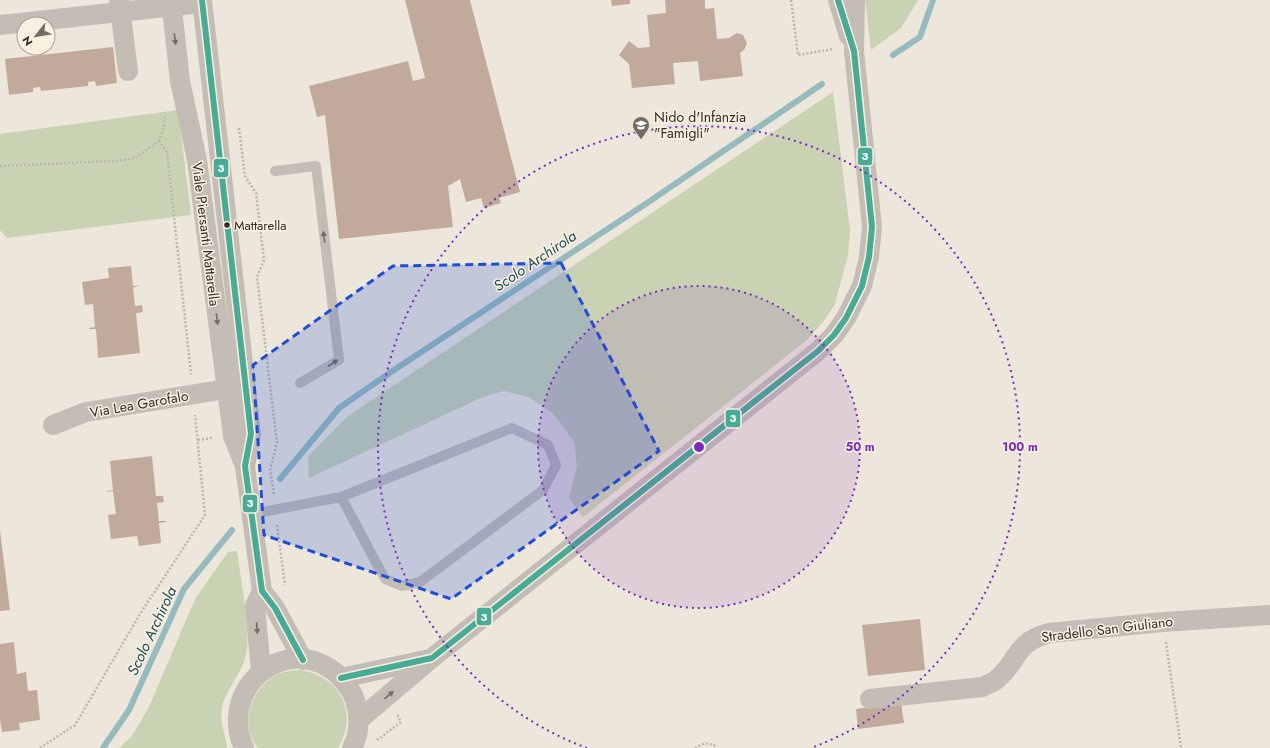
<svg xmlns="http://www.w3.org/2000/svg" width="1270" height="748" viewBox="0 0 1270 748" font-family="Jost,sans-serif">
<rect width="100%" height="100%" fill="#ece6db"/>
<path fill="#cad2b4" d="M865 0H918L901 28 871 50Z
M833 92 850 230 848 255 835 304 823 322 807 340 583 517 569 498 577 466 574 442 553 413 528 397 504 391 483 397 309 478 308 456 348 416Z
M178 110 191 215 7 238 0 230V134Z
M237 551C241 582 249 619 247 649 245 671 226 687 222 708 219 722 226 735 227 748H119L132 736 148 709 195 599 228 552Z
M300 670C340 676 359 713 338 748H258C238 725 251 689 276 675 283 671 292 671 300 670Z"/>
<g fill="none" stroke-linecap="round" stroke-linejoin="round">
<path stroke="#97bbbd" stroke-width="6" d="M893 55 920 37 933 0
M280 479 339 408 391 372 647 203 822 84
M103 748 129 710 184 589 232 530"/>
</g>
<path fill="#c1aa9c" d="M405 0H470L520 192 499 198 501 203 484 208 481 198 466 202 460 179 448 186 453 227 339 239 325 115 317 117 309 86 408 61 413 81 425 78Z
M611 0H630V4L612 6Z
M665 0H705V9L714 8 717 39 729 38 737 33 743 35 747 43 744 50 740 53 743 76 700 81 698 61 673 63 675 84 632 88 629 64 619 55 629 41 638 48 650 47 647 15 666 13Z
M113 47 117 83 96 86 95 81 88 82V86L41 91 40 87 33 88V92L9 95 5 59Z
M131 266 133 286 140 285 133 288 135 306 142 305 143 312 136 313 140 353 98 358 96 329H89V328L95 327 93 304 85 305 82 282 109 278 108 268Z
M152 456 156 496H163L164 502 157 503 159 521H166V522L159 523 161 543 139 546 137 536 111 539 108 515 116 514 113 491 107 492V491L113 490 110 461Z
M0 530 10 610 0 611Z
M920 619 925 670 868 676 862 625Z
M14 642 17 674 26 672 28 691 37 690 40 720 19 723 20 730 2 732 0 720V644Z
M901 703 904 723 858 729 856 709Z"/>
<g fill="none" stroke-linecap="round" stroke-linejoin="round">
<path stroke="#bcb6ae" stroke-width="2.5" stroke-dasharray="2 2" stroke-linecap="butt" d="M791 0 798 55 834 49
M239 128 245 176 256 193 264 260 257 277 277 443 270 470 274 494
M159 141 167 152 191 374
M0 166 115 161 135 158 159 141 163 130 165 115
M198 440 212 438
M277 525 285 585
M1166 642 1181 748
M377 740 401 722 397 714
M40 748 75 725 140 614 205 515 195 415
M695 748 705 743 714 745 716 748"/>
<path stroke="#c4bdb5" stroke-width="10" d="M275 171 316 166 339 360 300 383
M252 514 341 497 385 579 402 586 420 582 543 490 556 465 548 445 512 428 341 497"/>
<path stroke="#c4bdb5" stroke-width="20" d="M119 0 128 71
M171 0 180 81 197 160 233 436 245 466 262 591 275 608 303 660
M202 0 251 434 245 466
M838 0 849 36
M0 25 202 3
M53 425 86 412 226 389
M261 671 255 606 262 591
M341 678 430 659
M870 699 982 687C986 685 992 683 996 680 1019 662 1013 643 1049 633L1163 622 1270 615
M359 720 432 658 818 351 834 335 846 318 862 286 869 257 872 227 854 51 855 0
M244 748C217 689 285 631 336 673 344 681 352 690 355 700 360 716 360 733 352 748"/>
<g stroke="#faf0e1" stroke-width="9">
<path id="bus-1" d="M202 0 251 434 245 466 262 591 275 608 303 660
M341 678 432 658 818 351 834 335 846 318 862 286 869 257 872 227 854 51 838 0"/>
</g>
<use href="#bus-1" stroke="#48ab95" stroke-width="6"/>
</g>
<defs><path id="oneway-solid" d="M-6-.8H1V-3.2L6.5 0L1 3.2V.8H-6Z"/></defs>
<g fill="#756c65">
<use href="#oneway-solid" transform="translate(175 39) rotate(83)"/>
<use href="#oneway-solid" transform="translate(324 237) rotate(-97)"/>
<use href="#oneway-solid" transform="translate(217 319) rotate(83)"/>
<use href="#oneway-solid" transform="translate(333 363) rotate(-33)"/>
<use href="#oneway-solid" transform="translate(257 628) rotate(85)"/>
<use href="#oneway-solid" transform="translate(389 695) rotate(-41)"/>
</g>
<path fill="#1d4ed8" fill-opacity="0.2" stroke="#1d4ed8" stroke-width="3" stroke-dasharray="8 5" stroke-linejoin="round" d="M561 263 659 451 451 599 264 535 253 365 393 266Z"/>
<circle cx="699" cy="447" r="161" fill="#7b2cbf" fill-opacity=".12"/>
<g fill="none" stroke="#7b2cbf" stroke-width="2" stroke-dasharray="2 4">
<circle cx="699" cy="447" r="161"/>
<path d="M587 748A321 321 0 1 1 811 748"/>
</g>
<defs>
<g id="school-pin" transform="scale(0.9)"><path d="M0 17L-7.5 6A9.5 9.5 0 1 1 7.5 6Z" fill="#746c64" stroke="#faf0e1"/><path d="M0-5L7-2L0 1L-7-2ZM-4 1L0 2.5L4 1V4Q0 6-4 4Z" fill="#fff"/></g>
</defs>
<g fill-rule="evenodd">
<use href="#school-pin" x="641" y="125"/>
</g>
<circle fill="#342a24" stroke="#faf0e1" stroke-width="1.5" cx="227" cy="225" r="3.5"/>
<g text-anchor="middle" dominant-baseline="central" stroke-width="3" stroke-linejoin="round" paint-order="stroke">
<g font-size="13" fill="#342a24" stroke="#faf0e1" text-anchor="start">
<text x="234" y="225">Mattarella</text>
</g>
<g font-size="14" fill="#342a24" stroke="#faf0e1" text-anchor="start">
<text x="654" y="117">Nido d'Infanzia<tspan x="654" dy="16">"Famigli"</tspan></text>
</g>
<g font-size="14" fill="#342a24" stroke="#faf0e1">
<text transform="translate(206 234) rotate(83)">Viale Piersanti Mattarella</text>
<text transform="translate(139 404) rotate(-10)">Via Lea Garofalo</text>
<text transform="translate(1107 629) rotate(-7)">Stradello San Giuliano</text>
</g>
<g font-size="15" font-style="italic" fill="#184e57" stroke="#faf0e1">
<text transform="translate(535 261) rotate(-34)">Scolo Archirola</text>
<text transform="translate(152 631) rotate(-65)">Scolo Archirola</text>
</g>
</g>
<circle cx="699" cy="447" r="6" fill="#7b2cbf" stroke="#faf0e1" stroke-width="2"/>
<g font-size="12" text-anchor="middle" font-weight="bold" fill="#7b2cbf" stroke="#faf0e1" stroke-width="3" stroke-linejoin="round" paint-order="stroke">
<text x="860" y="451">50 m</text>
<text x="1020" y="451">100 m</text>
</g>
<g stroke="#faf0e1" stroke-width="1.5">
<rect x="857" y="147" width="16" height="19" rx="4" fill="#48ab95"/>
<rect x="213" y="158" width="16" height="20" rx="4" fill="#48ab95"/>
<rect x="725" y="409" width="16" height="19" rx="4" fill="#48ab95"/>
<rect x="242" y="494" width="16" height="19" rx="4" fill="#48ab95"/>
<rect x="476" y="607" width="16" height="19" rx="4" fill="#48ab95"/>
</g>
<g font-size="11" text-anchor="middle" font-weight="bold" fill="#fff">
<text x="865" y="160">3</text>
<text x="221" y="172">3</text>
<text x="733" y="422">3</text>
<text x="250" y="507">3</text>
<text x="484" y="621">3</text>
</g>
<g transform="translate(36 36) rotate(239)"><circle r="19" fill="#faf0e1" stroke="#aba195"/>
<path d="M0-3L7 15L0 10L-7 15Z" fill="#746c64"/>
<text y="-6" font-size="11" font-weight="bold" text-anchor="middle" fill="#342a24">N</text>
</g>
</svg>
